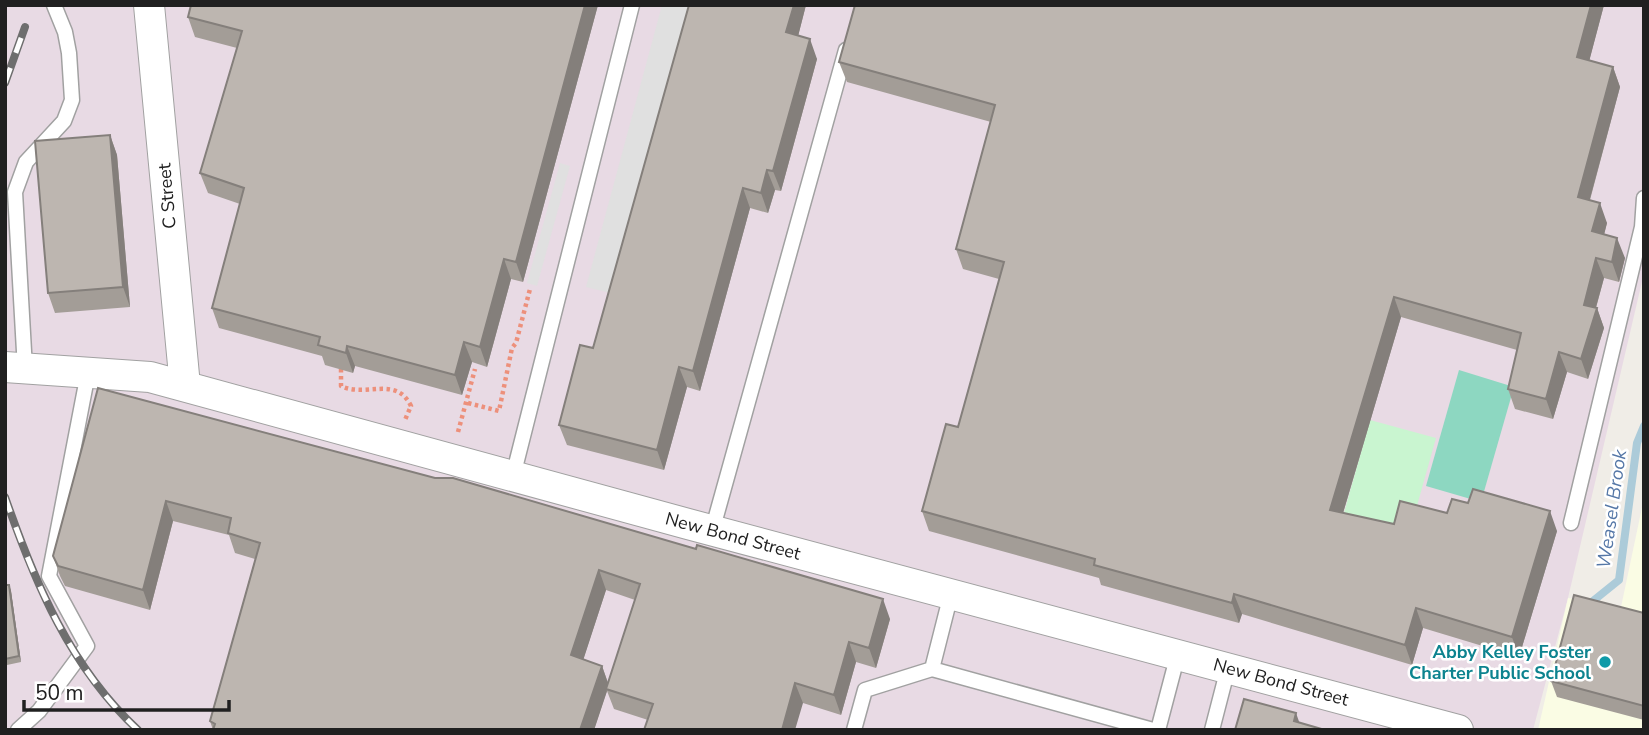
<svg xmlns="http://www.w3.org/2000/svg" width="1649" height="735" viewBox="0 0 1649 735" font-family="'Nunito Sans',sans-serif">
<rect width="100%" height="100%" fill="#f0ede7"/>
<path fill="#e8dae4" d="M5 5H1644V273L1568 598 1533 730H5Z"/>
<path fill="#fafce4" d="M1644 498V730H1538L1568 598 1621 607Z"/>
<path fill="#c9f5d0" d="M1370 420 1436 438 1413 520 1393 542 1340 527Z"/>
<path fill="#8dd7c1" d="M1459 370 1514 387 1481 502 1426 486Z"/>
<path fill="#e0e0e0" d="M662 5H692L614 294 586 287Z
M560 163 570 166 537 286 527 283Z"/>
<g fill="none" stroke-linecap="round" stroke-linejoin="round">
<path stroke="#accbd9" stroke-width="8" d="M1588 605 1619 580 1637 443 1644 426"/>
<g stroke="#a1a1a1" stroke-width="17">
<path id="service" d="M25 369 15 192 26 162 64 121 72 100 69 53 65 32 54 5
M513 476 632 5
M1571 523 1642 227 1644 198
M712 531 846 50
M932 669 951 594
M18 730 39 711 87 646 49 576 88 373
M854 730 865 690 932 669 1153 730
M1158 730 1178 654
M1212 730 1228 668"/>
</g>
<g stroke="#a1a1a1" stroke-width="32">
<path id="minor" d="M149 5 185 386
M5 367 150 377 688 524 1458 730"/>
</g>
<path stroke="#ed907b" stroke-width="4.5" stroke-dasharray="3.5 3.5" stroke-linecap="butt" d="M341 369V386C366 398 396 375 411 406L405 420
M468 403 499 411 512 348 516 343 530 289
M458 432 475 369"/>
<use href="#service" stroke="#fff" stroke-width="14"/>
<use href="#minor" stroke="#fff" stroke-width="30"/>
<g stroke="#6e6e6e" stroke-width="8">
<path id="rail" d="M5 83 25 27
M5 497C35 583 70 667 138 730"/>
</g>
<use href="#rail" stroke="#fff" stroke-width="5" stroke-dasharray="16" stroke-linecap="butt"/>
</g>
<path fill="#a39d97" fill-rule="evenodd" d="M191 5H598L523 282 511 279 487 367 472 362 462 395 355 366 353 373 325 365 322 356 219 328 212 308 240 204 208 193 200 173 237 48 195 37 188 17Z
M806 5 798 36 817 59 781 191 775 190 768 213 750 208 700 391 687 387 664 470 567 445 559 425 593 348Z
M855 5H1604L1589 61 1613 67 1620 87 1590 200 1607 223 1604 234 1625 258 1619 282 1604 278 1596 308H1597L1604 328 1588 379 1567 372 1553 419 1515 409 1508 389 1517 350 1401 317 1343 513 1394 524 1447 513 1557 531 1519 657 1423 628 1412 665 1242 614 1239 623 1101 585 1099 578 929 531 922 511 958 427 999 279 963 269 956 249 991 122 847 82 839 62Z
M110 135 117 155 130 307 55 313 48 293Z
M98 388 890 619 876 668 856 662 841 715 803 703 648 720 614 709 607 691 594 730H213L210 721 255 559 235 553 229 535 173 521 150 610 65 586 60 576 53 556ZM606 590 635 600 608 683 602 666 583 660Z
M9 585 11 591 21 662 7 665 5 660Z
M1644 613V720L1557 697 1551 681Z"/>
<path fill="#847f7b" d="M585 5H598L523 282 516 262Z
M794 5H806L794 52 786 32Z
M1591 5H1604L1585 77 1577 57Z
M810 39 817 59 781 191 773 171Z
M1613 67 1620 87 1585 217 1578 197Z
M110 135 117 155 130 307 123 287Z
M767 170 775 190 768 213 761 193Z
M743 188 750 208 700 391 693 371Z
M1600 203 1607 223 1600 251 1592 231Z
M1617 238 1625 258 1619 282 1612 262Z
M1596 258 1604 278 1591 325 1584 305Z
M504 259 511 279 487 367 480 347Z
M1394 297 1401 317 1338 530 1330 510Z
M1597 308 1604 328 1588 379 1581 359Z
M464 342 472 362 462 395 455 375Z
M347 346 355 366 353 373 346 353Z
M1559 352 1567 372 1553 419 1546 399Z
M679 367 687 387 664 470 657 450Z
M166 501 173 521 150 610 143 590Z
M1550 511 1557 531 1519 657 1512 637Z
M599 570 606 590 578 676 571 655Z
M9 585 11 591 21 662 19 656Z
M1234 594 1242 614 1239 623 1232 603Z
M883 599 890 619 876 668 869 648Z
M1416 608 1423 628 1412 665 1405 645Z
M849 642 856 662 841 715 834 695Z
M602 666 609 686 606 689 607 691 594 730H580Z
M795 683 803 703 795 730H782Z
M1296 713 1302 730 1294 721Z"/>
<path fill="#bdb6b0" stroke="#847f7b" stroke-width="2" d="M191 5H585L516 262 504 259 480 347 464 342 455 375 347 346 346 353 318 345 320 337 212 308 244 188 200 173 242 31 188 17Z
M689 5H794L786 32 810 39 773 171 767 170 761 193 743 188 693 371 679 367 657 450 559 425 580 345 593 348Z
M855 5H1591L1577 57 1613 67 1578 197 1600 203 1592 231 1617 238 1612 262 1596 258 1584 305 1597 308 1581 359 1559 352 1546 399 1508 389 1521 333 1394 297 1330 510 1394 524 1400 501 1447 513 1452 499 1468 503 1473 489 1550 511 1512 637 1416 608 1405 645 1234 594 1232 603 1094 565 1095 559 922 511 946 424 958 427 1004 262 956 249 995 105 839 62Z
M110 135 123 287 48 293 35 141Z
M98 388 435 478H453L696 549 697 545 883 599 869 648 849 642 834 695 795 683 782 730H644L653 704 606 689 640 584 599 570 571 655 602 666 580 730H213L215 724 210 721 260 543 228 533 231 518 166 501 143 590 58 566 53 556Z
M5 585H9L19 656 5 659Z
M1574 595 1644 613V706L1551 681Z
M1244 699 1296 713 1294 721 1325 730H1235Z"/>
<circle fill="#0f9aa8" stroke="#fff" stroke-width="2.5" cx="1605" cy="662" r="7"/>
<g text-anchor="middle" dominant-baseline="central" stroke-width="5" stroke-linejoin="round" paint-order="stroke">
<g font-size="18" fill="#202020" stroke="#fff">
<text transform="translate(167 196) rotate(-95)">C Street</text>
<text transform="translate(733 536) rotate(15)">New Bond Street</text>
<text transform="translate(1281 682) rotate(15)">New Bond Street</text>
</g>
<g font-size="18" font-weight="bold" fill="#0d838f" stroke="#fff" text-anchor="end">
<text x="1591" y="652">Abby Kelley Foster<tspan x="1591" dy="21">Charter Public School</tspan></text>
</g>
<g font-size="19" font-style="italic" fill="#5577a7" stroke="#fff">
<text transform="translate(1612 509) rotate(-82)">Weasel Brook</text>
</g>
</g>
<rect width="1649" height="735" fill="none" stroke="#202020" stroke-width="14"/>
<path d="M24 700v10h205v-10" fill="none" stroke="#202020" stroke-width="3.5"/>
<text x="35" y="700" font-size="21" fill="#202020" stroke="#ffffff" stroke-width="5" paint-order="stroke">50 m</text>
</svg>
